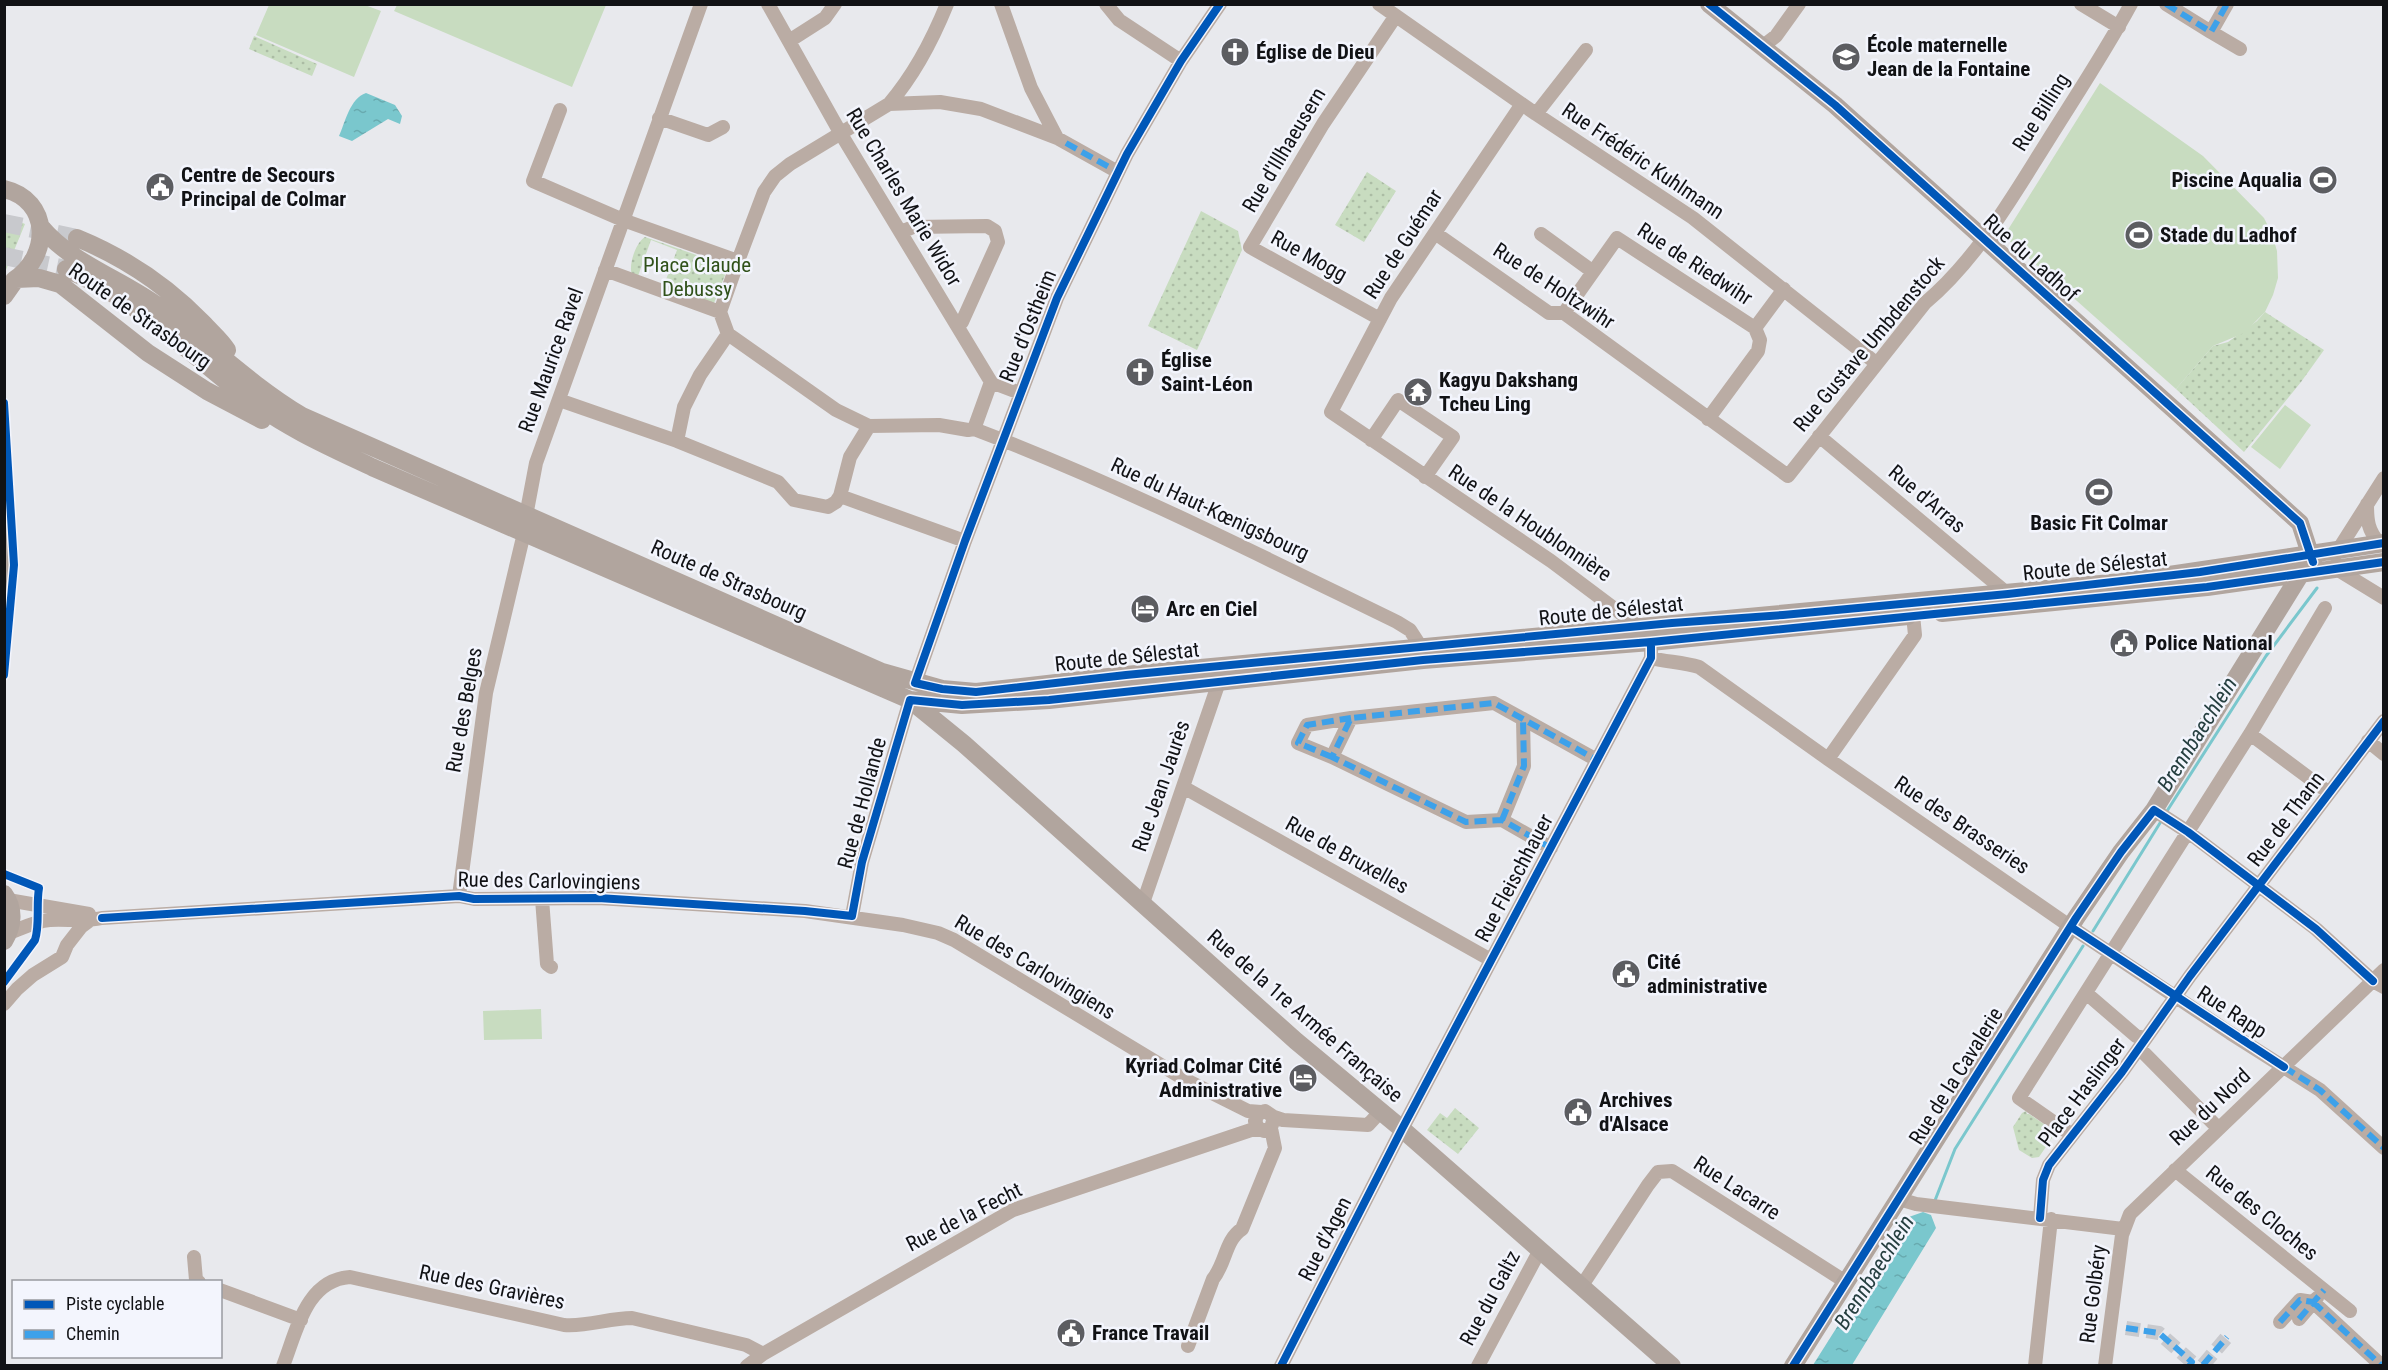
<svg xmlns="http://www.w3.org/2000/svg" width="2388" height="1370" viewBox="0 0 2388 1370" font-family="'Roboto Condensed',sans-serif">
<defs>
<pattern id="grass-dots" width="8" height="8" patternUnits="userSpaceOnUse" patternTransform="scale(1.5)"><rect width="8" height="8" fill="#c8dcc0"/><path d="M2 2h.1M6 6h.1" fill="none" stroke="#abbca4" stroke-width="1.8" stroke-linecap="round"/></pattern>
<pattern id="water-ripples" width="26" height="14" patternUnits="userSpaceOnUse" patternTransform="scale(1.5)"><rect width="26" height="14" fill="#7ac7cd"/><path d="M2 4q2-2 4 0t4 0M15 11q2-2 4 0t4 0" fill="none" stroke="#68aaaf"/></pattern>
</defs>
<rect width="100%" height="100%" fill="#e8e9ed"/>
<path fill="url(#grass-dots)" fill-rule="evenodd" d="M254 36 317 64 312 76 249 49Z
M1367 172 1396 191 1364 242 1335 225Z
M1201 211 1238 231 1242 250 1197 350 1148 326Z
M5 215 25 224 6 270 4 269Z
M645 237 725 265 727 270 714 303H706L632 275C628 265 636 242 645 237ZM651 240 677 250 664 285 638 276Z
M2265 312 2324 350 2301 382 2244 452 2176 389 2213 346 2228 342 2257 321Z
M1455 1108 1479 1128 1458 1154 1427 1130 1440 1113 1447 1118Z
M2026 1111 2027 1114H2029L2056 1132 2039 1157 2032 1158 2019 1150 2013 1127 2022 1113Z"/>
<path fill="#c8dcc0" d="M269 5H365L381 11 354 77 256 35Z
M397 5 606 4V5L572 87 394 11Z
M2100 83 2203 156 2264 218 2272 234 2277 251 2278 278 2273 295 2265 312 2244 333 2213 346 2176 389 2004 236Z
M2285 405 2311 425 2280 469 2251 447Z
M541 1009 542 1039 484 1040 483 1011Z"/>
<path fill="url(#water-ripples)" d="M366 93 395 105 402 116 400 124 388 119 352 141 339 136C345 123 350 98 366 93Z
M1923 1212 1931 1215 1936 1228 1852 1365H1813L1906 1218Z"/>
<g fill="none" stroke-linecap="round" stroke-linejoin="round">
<path stroke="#7ac7cd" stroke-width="3" d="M2167 811 2266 656 2317 588
M2093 931 2160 823
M1934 1203 1955 1149 2083 946"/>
<path stroke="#c8c9cd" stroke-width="14" stroke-dasharray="14 7" stroke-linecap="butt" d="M2126 1328 2159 1333 2192 1362 2189 1366
M2203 1365 2227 1337"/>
<path stroke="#c8c9cd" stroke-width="18" stroke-dasharray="18 9" stroke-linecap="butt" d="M4 223 77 238
M4 256 66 269"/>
<path stroke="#baaca4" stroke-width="14" d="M768 4 841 134 991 382 1020 393
M1001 4 1031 88 1057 138
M1106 4 1119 20 1181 61
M1379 4 1536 114 1693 218 1876 363
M2081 4 2119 27
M2166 4 2211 32 2227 4
M2211 32 2240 49
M789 41 825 18 835 4
M1763 46 1776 36 1799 4
M889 104C915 74 932 41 947 4
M1522 104 1391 298 1331 412 1551 561 1639 627
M560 110 533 181 623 220 738 261 720 312 605 270
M1536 114 1586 50
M659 118 708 135 723 127
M901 232 913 227 987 226 995 231 998 242 962 322 957 326
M1435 233 1549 313H1564L1788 476 1925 303C1977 259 2011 199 2047 142 2075 97 2105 52 2131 4
M1541 234 1592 271
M738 261 764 192 775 176 790 164 889 104 940 102 981 109 1057 138 1118 172
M720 312 728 334 836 410 869 426 939 425 968 430 974 429C1119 484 1257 554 1397 622L1410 630 1421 647
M1564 313 1617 238 1755 328
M1380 319 1250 247 1323 124 1395 17
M559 400 677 441 778 482 794 500 828 507 836 502 840 496 965 541
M1708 419 1758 351 1760 340 1755 328 1784 289
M974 429 991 382
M1819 436 2008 594
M1371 440 1398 400 1453 437 1425 477
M677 441 684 407 700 375 728 334
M840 496 850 457 869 426
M2367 504C2367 521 2368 530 2379 543
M526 516 536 463 701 4
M2335 555 2384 478
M2335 568 2384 598
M1651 658C1667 662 1683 662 1699 667L1828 759 2071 927 2230 1033 2320 1090 2384 1148
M915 683 965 541 1057 298 1127 154 1181 61 1220 4
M2250 734 2328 792
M2368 741 2384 754
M1332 757 1298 743 1307 725 1351 718
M1828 759 1915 635 1913 615
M1183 787 1491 960
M2154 810 2188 832 2316 929 2373 981 2384 987
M1502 820 1524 766 1523 719
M1551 848 1502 820 1466 822 1332 757 1351 718 1494 703 1597 760
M459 896 486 693 524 533
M542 899 547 964 551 967
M8 900 89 914
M1143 903 1219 682
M852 916 862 862 910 700
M9 933C22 928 36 921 50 920 68 919 84 922 102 918L459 896 474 899 598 898 805 911 903 925 938 933 954 940 1184 1079 1248 1111 1261 1112
M2086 993 2136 1036 2146 1038
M4 1004 17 989 33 975 62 957 67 945 81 927 89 921
M2139 1048 2218 1128
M1274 1117 1283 1120 1368 1125 1380 1112
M2072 1135 2019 1098 2250 734 2325 608
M2175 1170 2350 1311
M1899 1199 1916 1204 2123 1229
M2040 1218 2043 1180 2049 1165 2122 1072 2190 976 2384 721
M194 1257 196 1280 199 1282
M1581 1287 1648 1185 1658 1172 1672 1171 1846 1282
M220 1290 301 1320
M2313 1302 2382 1366
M2299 1319 2317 1298
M2280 1322 2300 1300 2313 1302
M1188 1346 1213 1279C1226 1263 1225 1240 1242 1229L1275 1148 1271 1128 1274 1117 1265 1111 1258 1114 1255 1121 1258 1128 1264 1131 1271 1128
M283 1366C297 1330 306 1280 350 1277L564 1325C587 1327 609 1318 632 1318L746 1345 763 1354
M747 1366 763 1354 1013 1210 1251 1130H1261
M1281 1366 1402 1129 1651 658V651
M1478 1366 1540 1250
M2035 1366 2051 1219
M2105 1366 2122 1235 2130 1214 2384 970"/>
<path stroke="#b1a59e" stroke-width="18" d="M1709 4 1835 105 2300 523 2313 563
M4 189C51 200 51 256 14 280
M41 227C72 264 121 279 159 307 207 342 250 385 302 416L882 672 942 689 976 692 1126 675 2122 582 2384 543
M77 238C126 258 166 285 203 323 211 332 221 340 227 350
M66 269C139 300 188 353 250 400 288 429 332 448 374 468L910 700 964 744 1296 1041 1402 1129 1672 1366
M16 279 39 278 60 284 148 353 207 391 262 420
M4 296 16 279
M4 529 7 562 4 589
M1942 613 2207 587 2384 562
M910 700 962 705 1049 700 1423 660 1651 642 1908 616
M4 894C15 909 13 926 4 941
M1793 1366 2076 918 2121 852 2154 810 2305 567"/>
<path stroke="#3da1ea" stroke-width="6" stroke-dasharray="12 6" stroke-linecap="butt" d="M2166 4 2211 32 2227 4
M1066 143 1118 172
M1332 757 1298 743 1307 725 1351 718
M1502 820 1524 766 1523 719
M1551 848 1502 820 1466 822 1332 757 1351 718 1494 703 1597 760
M2284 1067 2320 1090 2384 1148
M2313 1302 2382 1366
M2299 1319 2324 1290
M2280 1322 2300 1300 2313 1302
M2126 1328 2159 1333 2192 1362 2189 1366
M2203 1365 2227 1337"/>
<g stroke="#f3f5fd" stroke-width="11">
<path id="cycleway" d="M1220 4 1181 61 1127 154 1057 298 965 541 915 683 942 689 976 692 1126 675 1672 623 1783 615 2008 594 2200 572 2384 543
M1709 4 1835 105 2300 523 2313 562
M4 403 14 565 4 675
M4 874 39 888C36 905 40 925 35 940L4 982
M102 918 459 896 474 899 598 898 805 911 852 916 862 862 910 700 962 705 1049 700 1423 660 1651 642 2207 587 2384 562
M2071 927 2284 1067
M2040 1218 2043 1180 2049 1165 2122 1072 2190 976 2384 721
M1281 1366 1402 1129 1651 658V642
M1793 1366 2076 918 2121 852 2154 810 2188 832 2316 929 2373 981"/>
</g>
<use href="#cycleway" stroke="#0057b8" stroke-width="8"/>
</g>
<defs>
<g id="church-disc" transform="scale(1.5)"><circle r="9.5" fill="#5c5d61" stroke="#f3f5fd"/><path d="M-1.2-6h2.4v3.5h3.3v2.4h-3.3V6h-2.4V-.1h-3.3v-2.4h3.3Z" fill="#fff"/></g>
<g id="school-disc" transform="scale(1.5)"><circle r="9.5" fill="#5c5d61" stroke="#f3f5fd"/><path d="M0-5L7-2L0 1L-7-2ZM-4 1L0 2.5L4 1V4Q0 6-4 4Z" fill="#fff"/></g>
<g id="stadium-disc" transform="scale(1.5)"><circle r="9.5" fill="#5c5d61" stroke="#f3f5fd"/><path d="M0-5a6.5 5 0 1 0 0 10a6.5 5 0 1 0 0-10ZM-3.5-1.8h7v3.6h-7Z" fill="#fff"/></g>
<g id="civic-disc" transform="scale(1.5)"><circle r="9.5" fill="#5c5d61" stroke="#f3f5fd"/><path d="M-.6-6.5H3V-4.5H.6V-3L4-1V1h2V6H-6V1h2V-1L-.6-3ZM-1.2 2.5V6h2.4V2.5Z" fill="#fff"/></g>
<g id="temple-disc" transform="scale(1.5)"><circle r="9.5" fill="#5c5d61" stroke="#f3f5fd"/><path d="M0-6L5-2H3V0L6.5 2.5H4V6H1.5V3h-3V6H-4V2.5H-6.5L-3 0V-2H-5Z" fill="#fff"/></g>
<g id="hotel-disc" transform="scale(1.5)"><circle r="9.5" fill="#5c5d61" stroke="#f3f5fd"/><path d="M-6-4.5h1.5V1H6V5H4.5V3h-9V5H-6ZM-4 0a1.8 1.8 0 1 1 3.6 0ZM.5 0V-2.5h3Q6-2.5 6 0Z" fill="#fff"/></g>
</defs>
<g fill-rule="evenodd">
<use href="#church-disc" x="1235" y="52"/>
<use href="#school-disc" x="1846" y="57"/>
<use href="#stadium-disc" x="2323" y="180"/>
<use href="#civic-disc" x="160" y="187"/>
<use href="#stadium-disc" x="2139" y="235"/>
<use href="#church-disc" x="1140" y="372"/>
<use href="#temple-disc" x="1418" y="392"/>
<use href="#stadium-disc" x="2099" y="492"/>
<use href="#hotel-disc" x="1145" y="609"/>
<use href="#civic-disc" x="2124" y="643"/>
<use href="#civic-disc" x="1626" y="974"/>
<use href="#hotel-disc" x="1303" y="1078"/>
<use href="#civic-disc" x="1578" y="1112"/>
<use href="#civic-disc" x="1071" y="1333"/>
</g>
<g text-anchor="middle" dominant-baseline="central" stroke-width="5" stroke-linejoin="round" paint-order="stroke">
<g font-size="21" font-weight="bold" fill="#111215" stroke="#f3f5fd" text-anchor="start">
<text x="1867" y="45">École maternelle<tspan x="1867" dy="24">Jean de la Fontaine</tspan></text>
<text x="1256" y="52">Église de Dieu</text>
<text x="181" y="175">Centre de Secours<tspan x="181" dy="24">Principal de Colmar</tspan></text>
<text x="2302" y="180" text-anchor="end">Piscine Aqualia</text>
<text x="2160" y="235">Stade du Ladhof</text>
<text x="1161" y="360">Église<tspan x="1161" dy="24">Saint-Léon</tspan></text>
<text x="1439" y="380">Kagyu Dakshang<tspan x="1439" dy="24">Tcheu Ling</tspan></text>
<text x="2099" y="523" text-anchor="middle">Basic Fit Colmar</text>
<text x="1166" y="609">Arc en Ciel</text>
<text x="2145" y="643">Police National</text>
<text x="1647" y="962">Cité<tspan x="1647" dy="24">administrative</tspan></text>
<text x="1282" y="1066" text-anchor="end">Kyriad Colmar Cité<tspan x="1282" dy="24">Administrative</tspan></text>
<text x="1599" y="1100">Archives<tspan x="1599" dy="24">d'Alsace</tspan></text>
<text x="1092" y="1333">France Travail</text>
</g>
<g font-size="21" fill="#111215" stroke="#f3f5fd">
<text transform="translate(2041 112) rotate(-58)">Rue Billing</text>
<text transform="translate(1284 150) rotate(-59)">Rue d'Illhaeusern</text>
<text transform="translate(1643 161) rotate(34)">Rue Frédéric Kuhlmann</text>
<text transform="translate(904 197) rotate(59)">Rue Charles Marie Widor</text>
<text transform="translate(1403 244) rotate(-57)">Rue de Guémar</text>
<text transform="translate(1309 256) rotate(29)">Rue Mogg</text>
<text transform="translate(2031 258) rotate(42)">Rue du Ladhof</text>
<text transform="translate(1695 264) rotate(33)">Rue de Riedwihr</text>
<text transform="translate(1554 286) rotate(33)">Rue de Holtzwihr</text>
<text transform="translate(140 316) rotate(35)">Route de Strasbourg</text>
<text transform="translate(1028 326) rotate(-68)">Rue d'Ostheim</text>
<text transform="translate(1869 344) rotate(-50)">Rue Gustave Umbdenstock</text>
<text transform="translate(551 360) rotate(-70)">Rue Maurice Ravel</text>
<text transform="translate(1927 499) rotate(40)">Rue d'Arras</text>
<text transform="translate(1210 509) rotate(25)">Rue du Haut-Kœnigsbourg</text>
<text transform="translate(1530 523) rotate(34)">Rue de la Houblonnière</text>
<text transform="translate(2095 566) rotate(-6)">Route de Sélestat</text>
<text transform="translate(729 580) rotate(24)">Route de Strasbourg</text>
<text transform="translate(1611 611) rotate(-6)">Route de Sélestat</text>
<text transform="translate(1127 657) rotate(-6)">Route de Sélestat</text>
<text transform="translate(464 710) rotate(-80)">Rue des Belges</text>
<text transform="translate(1161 786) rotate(-71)">Rue Jean Jaurès</text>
<text transform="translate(862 803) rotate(-75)">Rue de Hollande</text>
<text transform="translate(2286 819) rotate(-53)">Rue de Thann</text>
<text transform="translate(1962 825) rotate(34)">Rue des Brasseries</text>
<text transform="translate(1347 855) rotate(29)">Rue de Bruxelles</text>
<text transform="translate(1514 878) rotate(-62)">Rue Fleischhauer</text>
<text transform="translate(549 881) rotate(1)">Rue des Carlovingiens</text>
<text transform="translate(1035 967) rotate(31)">Rue des Carlovingiens</text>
<text transform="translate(2232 1012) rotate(33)">Rue Rapp</text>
<text transform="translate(1305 1016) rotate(41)">Rue de la 1re Armée Française</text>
<text transform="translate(1956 1076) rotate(-58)">Rue de la Cavalerie</text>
<text transform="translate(2082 1092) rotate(-53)">Place Haslinger</text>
<text transform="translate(2210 1107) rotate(-43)">Rue du Nord</text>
<text transform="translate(1737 1188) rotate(33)">Rue Lacarre</text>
<text transform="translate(2262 1213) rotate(39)">Rue des Cloches</text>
<text transform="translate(964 1217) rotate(-27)">Rue de la Fecht</text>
<text transform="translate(1325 1239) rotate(-63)">Rue d'Agen</text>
<text transform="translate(492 1287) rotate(12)">Rue des Gravières</text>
<text transform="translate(2093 1294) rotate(-83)">Rue Golbéry</text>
<text transform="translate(1490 1298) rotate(-62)">Rue du Galtz</text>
</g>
<g font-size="21" fill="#30511a" stroke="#f3f5fd">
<text x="697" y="265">Place Claude<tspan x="697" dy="24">Debussy</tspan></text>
</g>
<g font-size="22" font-style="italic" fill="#263f40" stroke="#f3f5fd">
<text transform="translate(2197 734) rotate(-58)">Brennbaechlein</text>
<text transform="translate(1874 1272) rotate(-58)">Brennbaechlein</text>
</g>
</g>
<rect width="2388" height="1370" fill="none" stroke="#111215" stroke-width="12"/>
<rect x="12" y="1280" width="210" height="78" fill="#f3f5fd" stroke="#999aa0" stroke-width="1.5"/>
<rect x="24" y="1300" width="30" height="9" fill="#0057b8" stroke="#999aa0" stroke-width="1.5"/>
<text x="66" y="1310" font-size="18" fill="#111215">Piste cyclable</text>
<rect x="24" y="1330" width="30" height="9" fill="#3da1ea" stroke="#999aa0" stroke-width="1.5"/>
<text x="66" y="1340" font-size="18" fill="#111215">Chemin</text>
</svg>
